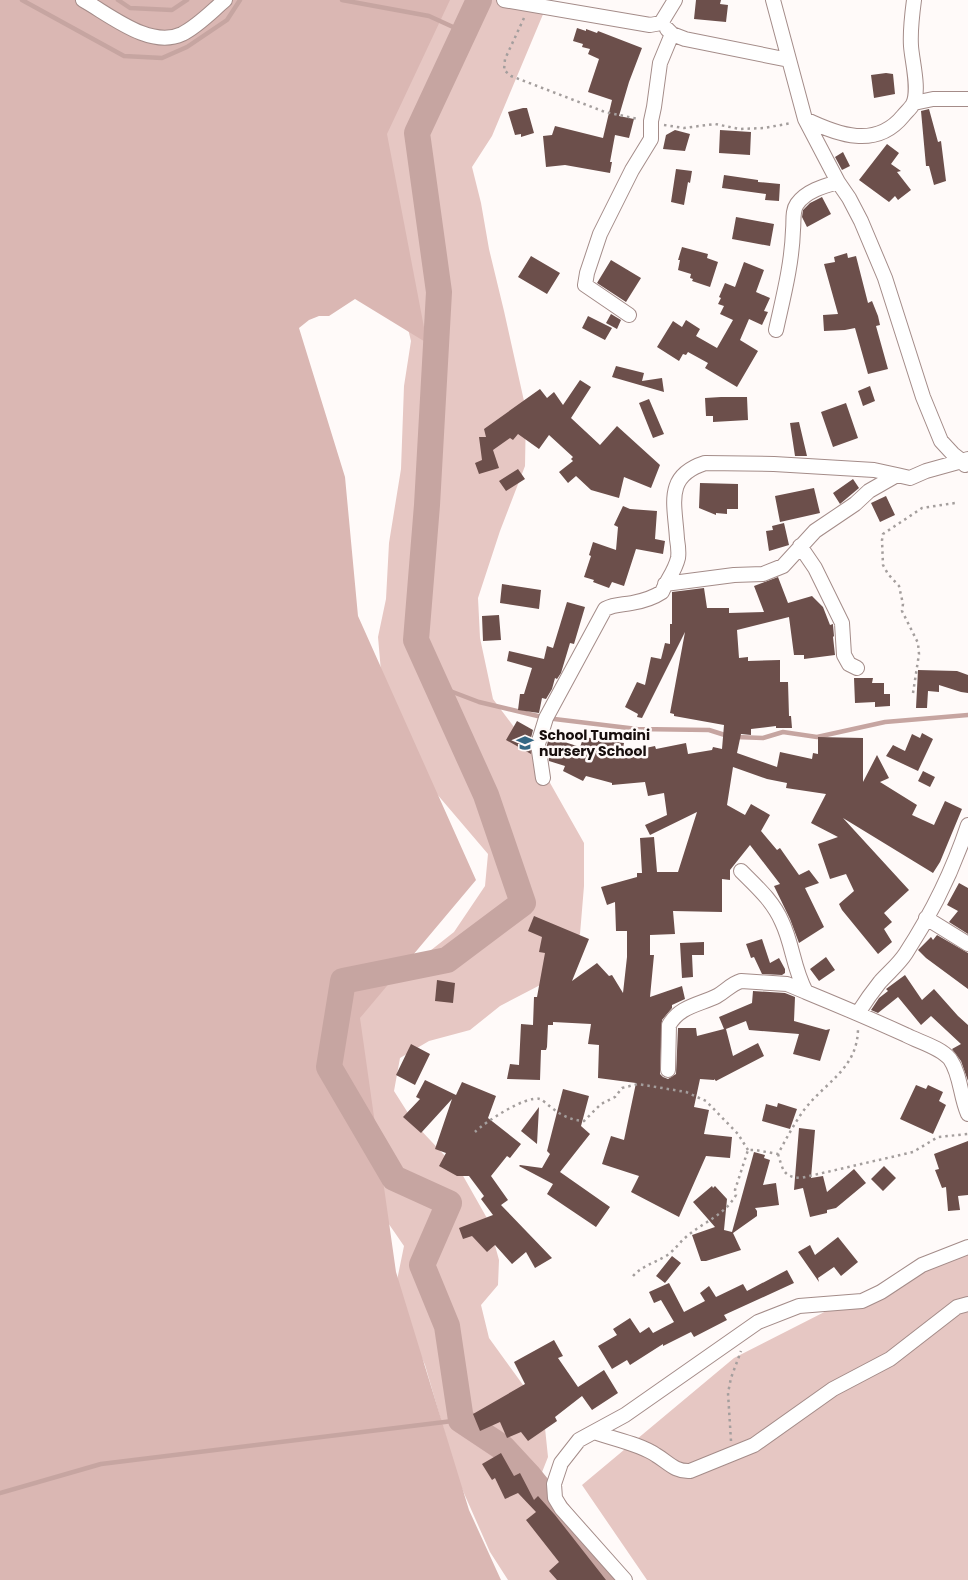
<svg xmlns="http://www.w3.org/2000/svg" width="968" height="1580" viewBox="0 0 968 1580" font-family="Poppins,sans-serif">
<rect width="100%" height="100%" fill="#fffaf9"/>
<path fill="#e6c7c3" d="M436 0H549L492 136 472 167 481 203 489 249 504 311 526 410 525 466 500 531 478 598 480 638 493 699 532 751 584 843V886L580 934 546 982 500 1006 470 1030 429 1041 400 1058 394 1091 415 1124 462 1174 488 1220 499 1260 498 1285 481 1305 489 1338 539 1407 545 1428 548 1457 535 1490 546 1532 579 1580H508L490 1552 459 1482 425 1365 394 1295 404 1246 384 1217 348 977 402 973 454 932 485 886 488 854 436 793 384 706 378 637 386 599 389 543 401 469 404 386 411 341 395 276 379 158 394 94Z
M968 1252V1580H647L582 1485 734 1358 905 1271Z"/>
<path fill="#dab7b3" d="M0 0H450L387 134 427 343 355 299 329 316H319L309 320 299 328 345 477 358 616 476 880 360 1018 396 1272 469 1510 501 1580H0Z"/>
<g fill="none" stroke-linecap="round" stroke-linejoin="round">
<path stroke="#c6a5a1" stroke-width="4.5" d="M22 0 124 56 162 58 187 47 227 20 240 0
M118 0 130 8 172 10 187 0
M342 0 429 16 464 32
M437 686 479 702 546 718 637 729 709 730 728 736
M736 737 763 738 783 732 817 737 885 722 968 715
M0 1493 101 1464 461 1420"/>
<path stroke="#c6a5a1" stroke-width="26" d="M479 0 417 133 439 292 427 505 416 640 486 795 523 903 447 960 343 981 329 1067 394 1178 449 1203 422 1265 447 1326 461 1420 503 1448 528 1475 613 1580"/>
</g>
<path fill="#6c4f4b" d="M696 0H721L720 4 728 5 726 22 694 19Z
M577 28 586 31V29L597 33 598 31 642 48 629 82 619 116 634 119 629 138 615 135 610 162H612L610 173 565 165 546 167 543 136 552 135 555 126 603 138 612 100 588 92 599 59 588 54 590 49 582 47 583 44 573 41Z
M886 73 893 74 895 94 874 98 871 75Z
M523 108H527L534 133 521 137V134L515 135 508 112Z
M929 109 938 142 941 141 946 181 934 185 929 166H926L921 111Z
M675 130 690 134 685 151 663 149 666 135Z
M720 130 751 132 750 155 719 153Z
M887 144 899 153 891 164 901 171 897 172 911 190 898 200 895 196 889 202 859 180Z
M843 152 850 166 842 170 835 157Z
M676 169 692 171 690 183 688 182 684 205 671 202Z
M724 175 758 180V182L780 184 779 201 765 200 766 194 722 188Z
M822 197 831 214 807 227 802 217 803 210 810 203Z
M736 217 774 224 770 246 732 239Z
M682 247 708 254 707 258 718 262 710 287 692 281 693 279 690 278 691 274 678 270 680 260H678Z
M847 253 848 258 856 256 868 303 872 301 878 316 880 325 876 326 888 369 868 374 855 328 845 330 824 331 823 315 838 314 824 264 835 262 834 257Z
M531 256 560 273 547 294 518 277Z
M611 260 641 278 626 302 597 283Z
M744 262 764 270 756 292 770 298 764 311 768 312 762 325 749 319 740 340 758 351 737 387 705 368 708 363 688 352 686 355 683 354 679 361 657 347 673 321 682 327 686 320 700 329 696 336 717 348 733 320 720 314 724 306 718 304 721 298 719 297 725 283 735 287Z
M611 314 621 320 617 329 606 323Z
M588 316 612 328 605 340 582 328Z
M616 366 644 373 642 381 662 378 664 392 612 377Z
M580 380 591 387 571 418 600 445 617 426 660 465 651 488 624 477 619 498 591 490 576 476 568 483 559 472 573 461 571 459 573 457 549 435 539 449 518 434 513 440 510 438 493 450 499 468 479 474 475 463 482 460 479 437H486L484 429 540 389 547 398 554 392 563 405Z
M870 386 875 401 863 406 858 391Z
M721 397H747L748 420 713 422V416H706L705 398Z
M649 399 664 434 653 438 639 403Z
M846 403 858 438 833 447 821 412Z
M799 422 807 456H795L790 423Z
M518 469 525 479 506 491 499 481Z
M853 479 859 488 840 504 833 493Z
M700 483 738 484V509H727V514L716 513V515L699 508Z
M814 488 820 513 780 522 775 496Z
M886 496 895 515 880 522 871 503Z
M623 506 630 509 657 511 655 539 665 541 663 554 636 549 624 586 612 582 609 588 593 582 594 580 584 577 591 556 589 555 593 542 616 550 618 527 614 525Z
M784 523 789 545 769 551 766 531 773 530 772 526Z
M778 577 788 603 812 596 823 607 830 625 833 624V625L834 636 833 637 835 655 804 659V655H794L789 617 737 630 739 658 748 657V661L780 660V682H788L789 716H791L792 728H776V726L751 729V735L741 734 737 753 777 767 780 752 812 759 813 753 818 754V737L863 738V782L877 755 889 778 880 782 917 805 912 815 934 825 945 801 962 809 940 862 933 873 843 818 909 890 884 913 892 922 884 929 892 942 878 954 842 910 839 904 854 891 846 874 830 879 818 844 838 837 811 823 826 794 786 788 787 783 767 779 733 767 727 805 745 815 751 804 770 815 761 831 777 850 780 848 799 875 809 870 819 883 805 888 824 927 799 943 790 919 774 886 780 884 750 845 730 870V880L722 879V912L673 911 675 934 650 935V955H654L650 997 682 986 685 999 672 1005V1008L662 1020 660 1074 663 1077 668 1079 676 1074 678 1028H696L697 1036 724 1029 719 1017 752 1003 753 991 785 993 795 997 794 1021 826 1030 830 1029 820 1061 793 1054 799 1034 749 1030 746 1021 726 1029 733 1056 758 1043 764 1056 716 1081 714 1079V1080L700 1079 694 1107 709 1110 704 1134 732 1137 730 1158 706 1156 679 1217 631 1192 639 1176 602 1164 611 1136 624 1140 636 1083 598 1078 599 1045 588 1044 591 1024 553 1022V1025H548L547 1047 546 1050H541L540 1080 507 1079 510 1064 519 1065 521 1024 533 1025 534 997H537L545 953 539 952 542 937 528 931 534 916 589 939 572 981 597 963 609 976 612 975 623 993 627 957V931H616L615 902 607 905 601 887 637 877V873H642L640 838 654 837 657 872H678L697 812 650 835 645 825 667 815 664 793 648 796 645 782 612 785V783L586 776 583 781 563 771 565 766 549 761 547 745 549 737 580 747 584 736 602 742V738L624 743 622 753 655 746 656 749 686 743 688 754 712 750 713 747 722 749 724 725 674 716V714L670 713 685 632 642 718 637 717 638 714 625 707 637 682 645 685 651 657 661 659 665 643 670 644V624H672V592L704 588 707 608H729V613L764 612 754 586Z
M502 584 541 590 539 609 500 603Z
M567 602 585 607 574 644 570 643 561 673 557 679 555 678 552 689 546 699 542 698 539 713 518 710 520 694H524L532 668 507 661 509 651 544 659 547 646 553 648Z
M499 615 501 640 483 641 482 616Z
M918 670 957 671 968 675V693L961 692 939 685V692L928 691 927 708H916Z
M854 678H873L872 683H884V694H890V706L875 707V702L855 703Z
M517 721 533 730 530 742 531 754 506 740Z
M922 733 933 739 918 771 886 756 893 745 905 751 912 734 920 738Z
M923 771 935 777 930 787 918 781Z
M959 883 968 888V934L949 922 958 911 947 905Z
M937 935 968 953V989L926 958 918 950 931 937 933 940Z
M762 939 770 963 779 958 785 969V973L782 975 762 974 754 957 751 958 746 944Z
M704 942V955H692L693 977 682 978 680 943Z
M826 957 835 970 819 981 810 969Z
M905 975 922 1000 934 989 958 1016 968 1025V1081L961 1061 952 1049 961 1044 931 1016 921 1025 898 997 878 1013 871 1010 879 998 888 991 886 989Z
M437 980 455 983 453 1003 435 1001Z
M411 1044 430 1054 415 1085 396 1075Z
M425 1080 456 1095 462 1082 496 1096 488 1118 521 1144 510 1158 507 1156 491 1176 508 1200 501 1205 552 1258 535 1268 526 1252 512 1264 495 1245 487 1252 472 1236 463 1239 459 1228 493 1215 481 1199 484 1196 469 1176H457L439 1166 446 1153 435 1149 452 1099 421 1133 403 1117 420 1099 416 1097Z
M916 1085 926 1089 928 1085 943 1092 939 1101 946 1105 933 1134 900 1119Z
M563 1089 589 1096 581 1126 590 1134 560 1172 610 1207 596 1227 547 1194 553 1184 519 1166 520 1165 542 1168 550 1154 547 1151Z
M778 1103 797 1109 790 1129 762 1121 766 1104 777 1107Z
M539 1107 537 1144 521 1131Z
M799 1128 815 1130 811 1178 823 1176 827 1192 854 1169 866 1183 836 1208 827 1210V1213L810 1217 803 1188 794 1190Z
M968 1141V1195L958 1196 960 1210 948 1211 946 1187 942 1188 935 1170 939 1169 934 1154Z
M754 1152 765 1155 764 1158 770 1160 763 1185 776 1183 779 1205 755 1208 757 1211V1216L733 1233 741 1250 706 1261H701L692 1235 715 1227 693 1202 712 1186 713 1188 715 1186 727 1199 724 1230 732 1232Z
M884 1166 896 1178 883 1191 871 1179Z
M838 1237 858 1262 841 1276 834 1267 818 1278 819 1282 798 1252 810 1245 815 1255Z
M672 1256 681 1263 665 1283 656 1276Z
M787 1270 794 1283 724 1315 727 1320 694 1337 691 1332 663 1346V1344L630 1365 627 1360 612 1369 598 1346 617 1335 613 1329 630 1318 640 1333 649 1327 653 1333 674 1322 661 1300 654 1303 649 1292 669 1283 684 1312 705 1301 700 1293 709 1286 716 1297 743 1284 747 1291Z
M554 1340 563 1356 558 1358 578 1387 604 1370 618 1393 592 1410 582 1396 555 1417 557 1421 528 1441 521 1432 507 1438 500 1422 480 1431 473 1414 525 1384 514 1362Z
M501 1453 514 1476 520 1473 534 1500 538 1496 555 1515 606 1580H557L549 1571 559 1562 526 1520 536 1512 518 1493 505 1499 495 1478 492 1480 482 1464Z"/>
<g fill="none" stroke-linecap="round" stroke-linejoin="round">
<g stroke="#a48c89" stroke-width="16">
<path id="minor" d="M83 0C110 15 150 49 182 34 198 26 211 12 225 0
M504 0 650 25 661 23 675 0
M773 0 805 119 838 182 849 198 861 221 885 278 923 397 941 441 953 454 962 461 968 459
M667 29 672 34 685 39 789 60
M914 103 933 99H968
M805 119C838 135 876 149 903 116 906 112 911 108 913 104 920 90 912 61 911 46 910 31 912 15 914 0
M629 315 585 285 587 273 600 234 632 170 651 139V121L654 107 660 63 672 34
M776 330C783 298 792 264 793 230 794 222 792 211 797 204 806 191 824 186 838 182
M800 546 815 568 842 623 844 655 849 664 857 668
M665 584 734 575 763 574 783 566 815 531 855 504 869 491 897 475 910 478 926 471 962 461 965 465
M543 778 538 744 546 718 605 609C615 604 622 605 632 603 643 601 653 598 662 592 667 580 675 571 678 558 679 552 678 545 677 539 675 504 664 476 705 463L774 464 874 470 897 475
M741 871C757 887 773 901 782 922 793 945 793 968 806 992 840 1006 873 1020 906 1035 919 1042 940 1047 950 1059 961 1075 960 1096 968 1114
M926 918 968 944
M858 1013C865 1002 872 992 880 982 889 972 899 964 906 953 932 913 953 870 968 825
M668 1070 669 1025C680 1006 699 1005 717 996 726 991 731 984 741 981L787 984 806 992
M594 1432C613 1439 640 1444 656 1455 668 1462 675 1472 690 1471L754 1445 833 1389 890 1359 957 1307 968 1304
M625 1580 561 1508 555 1498 554 1484 561 1463 579 1440 625 1415 758 1322 799 1306 862 1301 881 1292 922 1265 968 1247"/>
</g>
<path stroke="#a49e9d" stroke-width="2.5" stroke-dasharray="2.5 4" stroke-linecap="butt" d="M524 18 505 59 504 70 511 76 605 112 638 119
M664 125 684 128 715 124 740 129 764 128 792 123
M913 693 919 654 918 643 902 611 903 604 899 586 888 574 883 565 882 540 883 534 922 508 955 503
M475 1132C485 1122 526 1095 540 1099 544 1101 548 1105 552 1108 562 1116 571 1120 584 1121L601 1104 615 1097 622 1088 638 1084 686 1092 706 1101 738 1134 748 1150
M778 1154C783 1170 783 1177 801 1178L913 1152 938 1137 968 1134
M633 1276C642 1266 654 1263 666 1256 674 1251 679 1243 686 1237 703 1222 724 1216 736 1195L735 1190 748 1150H755L778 1154C786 1139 794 1124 804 1110 825 1082 858 1069 858 1028
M731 1441 728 1393 731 1378 741 1351"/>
<use href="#minor" stroke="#fff" stroke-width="14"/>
</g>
<defs>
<g id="school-bare" transform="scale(1.35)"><path d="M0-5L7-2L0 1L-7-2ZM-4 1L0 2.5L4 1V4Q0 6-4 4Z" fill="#346784" stroke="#fffaf9" stroke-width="2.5" paint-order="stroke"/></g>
</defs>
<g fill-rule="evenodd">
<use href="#school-bare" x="525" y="743"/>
</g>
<g text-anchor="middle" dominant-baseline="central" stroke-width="5" stroke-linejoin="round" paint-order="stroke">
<g font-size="14" font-weight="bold" fill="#170e0d" stroke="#fffaf9" text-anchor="start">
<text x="539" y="735">School Tumaini<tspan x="539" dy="16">nursery School</tspan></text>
</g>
</g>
</svg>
